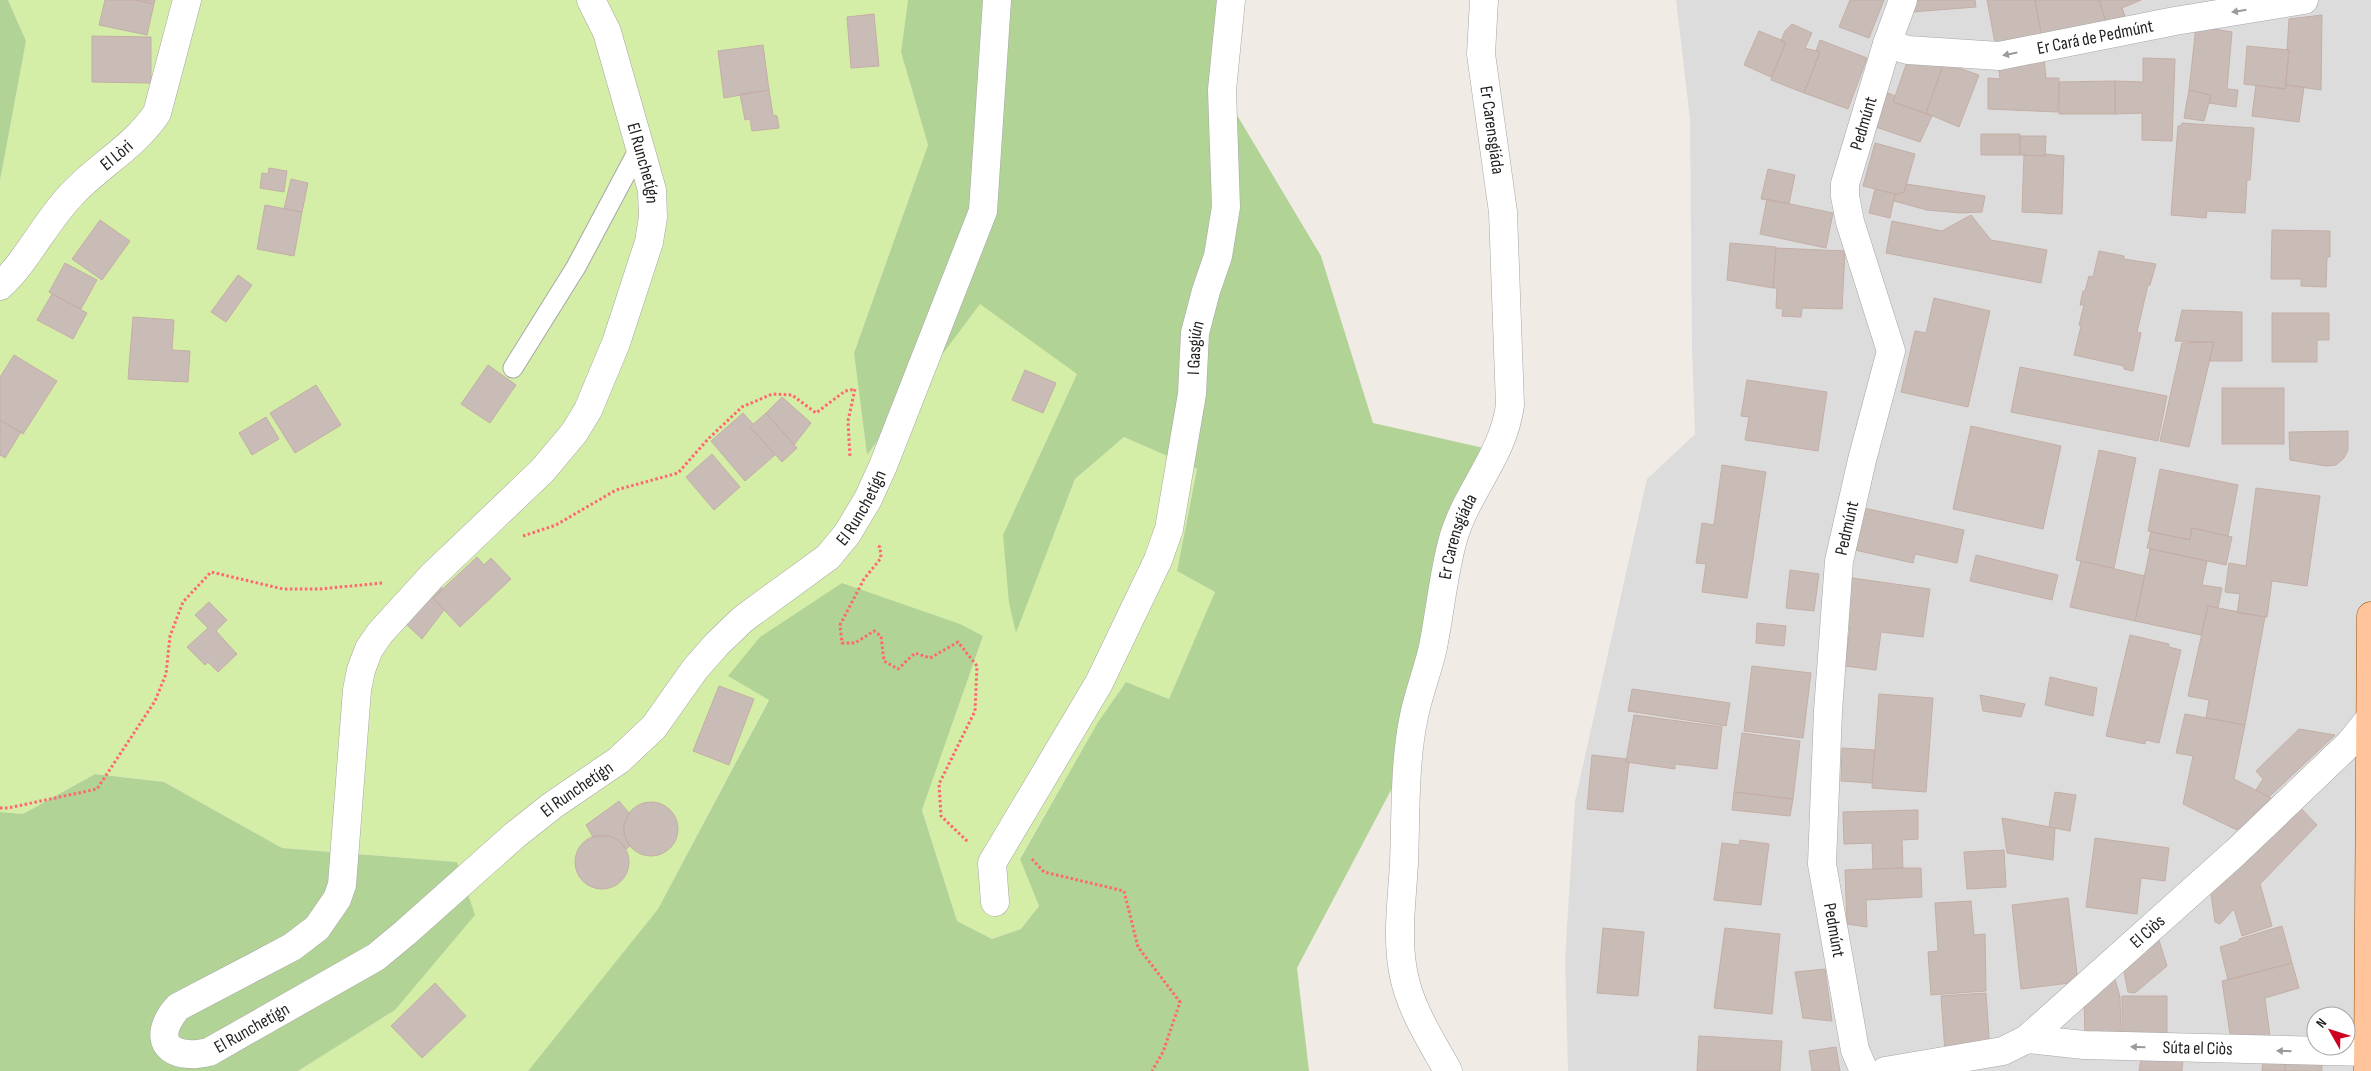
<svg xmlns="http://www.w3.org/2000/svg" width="2371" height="1071" viewBox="0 0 2371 1071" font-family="'Sofia Sans Condensed',sans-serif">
<rect width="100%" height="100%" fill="#f1ebe5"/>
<path fill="#dddcdc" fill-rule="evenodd" d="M1676 0H2371V1071H1568L1565 958 1575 801 1647 479 1695 434 1692 348 1690 119ZM2316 1016H2346V1046H2316Z"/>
<path fill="#d5eea7" d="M8 0H908L901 52 928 145 854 353 867 455 980 303 1077 374 1003 535 1016 632 1075 479 1124 437 1197 469 1177 571 1215 592 1169 699 1126 682 1098 722 1020 858 1039 906 1021 929 992 939 957 921 922 809 983 636 728 675 769 699 658 909 528 1071H298L395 1010 457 862 282 848 164 782 95 774 23 814 0 812V181L26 41Z"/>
<path fill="#b2d396" d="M0 0H8L26 41 0 181Z
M908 0H1231L1222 90 1321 256 1373 423 1497 451 1480 480 1409 756 1297 968 1309 1071H528L658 909 769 700 728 676 760 637 842 583 960 624 983 636 922 810 957 921 992 939 1021 929 1039 906 1020 859 1098 722 1126 682 1169 699 1215 592 1177 571 1197 469 1124 437 1075 479 1016 633 1009 603 1003 535 1077 374 980 304 867 455 854 353 928 145 901 52Z
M95 774 164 782 282 848 457 862 475 915 395 1010 298 1071H0V812L23 814Z"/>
<path fill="#c9bcb7" stroke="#c4aea6" d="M105 0H135L154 4 147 35 99 25Z
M135 0H155L154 4Z
M1850 0H1884L1869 38 1839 27Z
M1911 0H1975L1976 7 1912 12Z
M1987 0H2035L2042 39 1996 48Z
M2035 0H2099L2108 27 2042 39Z
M2099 0H2141L2122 8 2125 16 2106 22Z
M874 14 879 66 851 68 847 17Z
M2322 15 2321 90 2286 85 2289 50H2287L2289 19Z
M1792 24 1812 33 1805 48 1820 52 1804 93 1771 80 1786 42 1781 41 1785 31Z
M2196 26 2232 32 2227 89 2238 90 2236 107 2209 103 2211 95 2189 90Z
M1759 31 1786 42 1771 77 1744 65Z
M92 36 151 37V83L92 82Z
M1820 40 1867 58 1848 109 1804 93 1820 52 1816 51Z
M763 45 769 90 724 98 718 51Z
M2247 46 2289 50 2285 89 2244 84Z
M2044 58 2046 78H2059L2058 112 1988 109V78L2000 79 1998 63Z
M2143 58 2175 59 2172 141 2142 140V113L2115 114V81L2143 82Z
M1908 59 1944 63 1926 113 1893 102Z
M1944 63 1979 75 1959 127 1926 113Z
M2115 81V114H2059V82Z
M2256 85 2285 89 2286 85 2304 87 2299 122 2252 116Z
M769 90 773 115 777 116 779 128 752 131 750 119 745 120 740 94Z
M2189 90 2211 95 2204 121 2184 118Z
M1886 92 1895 96 1893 102 1932 116 1920 142 1870 125Z
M2182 123 2254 128 2250 180H2247L2245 213 2207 211 2206 218 2171 215 2178 126H2181Z
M1981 134H2020V155H1981Z
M2020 136H2046L2045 156 2020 155Z
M1875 143 1915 154 1904 193 1900 192 1899 195 1863 186Z
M2045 154 2064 156 2062 214 2022 212 2024 155 2045 156Z
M269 168 287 171 284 192 260 188 262 173 268 174Z
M1768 169 1795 175 1789 204 1761 199Z
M291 179 308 183 302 212 284 209Z
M1906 184 1985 196 1982 212 1960 213 1927 210 1894 201 1895 194 1899 195 1900 192 1904 193Z
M1875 189 1895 194 1890 218 1869 213Z
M1767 199 1833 213 1826 248 1760 234Z
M265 205 302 212 294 256 257 249Z
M1971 215 1991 240 2047 250 2041 283 1886 253 1892 221 1942 231Z
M100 220 130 241 102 280 72 259Z
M2272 230 2330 231V257H2327L2326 287 2301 286V279H2271Z
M1730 243 1776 247 1773 288 1727 280Z
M1776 248 1845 251 1842 309 1802 308 1801 317 1782 316 1783 309 1776 308 1777 288H1773Z
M2099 251 2124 256V259L2156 264 2150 285H2148L2137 332 2141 333 2133 371 2124 369V366L2074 355 2081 326 2079 325 2084 305H2080L2083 291H2085L2089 276 2093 277Z
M65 263 97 280 81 309 49 292Z
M238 275 252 285 226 322 211 312Z
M52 294 87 313 73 339 37 320Z
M1934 298 1990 311 1968 407 1901 392 1915 331 1926 333Z
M2182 310 2242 312V361H2209L2214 342 2175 341Z
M2272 313H2329V340H2317V362H2272Z
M133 317 174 320 172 350 190 351 188 382 128 379Z
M2214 342 2189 447 2160 441 2182 343Z
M14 355 57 381 23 434 0 420V377Z
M488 365 516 385 490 423 461 404Z
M2020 367 2167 396 2158 441 2011 412Z
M1025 370 1056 383 1043 413 1012 400Z
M1747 380 1827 392 1818 451 1745 440 1749 417 1741 416Z
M316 385 341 425 295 453 270 413Z
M2222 388H2284V444H2222Z
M782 397 811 423 794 445 766 413Z
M743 413 753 424 750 427 775 455 745 481 711 441Z
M766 413 797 448 782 462 750 427Z
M266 417 279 439 252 455 239 433Z
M0 420 21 432 5 458 0 455Z
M1971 426 2061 446 2043 529 1953 509Z
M2348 431V450L2344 458 2336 465 2326 466 2290 460 2289 432Z
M2099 450 2136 458 2114 568 2076 560Z
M712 454 740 487 714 510 686 477Z
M1722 465 1766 472 1747 598 1702 592 1706 564 1696 563 1702 523 1714 525Z
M2160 469 2238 485 2228 536 2192 528 2190 540 2148 531Z
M2256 488 2320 496 2307 586 2272 581 2267 617 2237 613 2240 594 2225 592 2229 563 2246 566Z
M1864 508 1964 530 1957 563 1915 554 1913 563 1855 550Z
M2192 528 2232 537 2226 565 2147 548 2151 532 2190 540Z
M2150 549 2207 561 2202 585 2222 588 2218 608 2208 606 2201 635 2135 621Z
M1976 555 2058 575 2052 600 1970 581Z
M477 557 484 565 491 558 511 579 460 627 433 598Z
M2081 561 2145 576 2135 621 2070 607Z
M1790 570 1819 574 1814 611 1786 608Z
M1852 578 1930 589 1923 637 1881 632 1876 670 1845 666 1850 627H1845Z
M436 583 443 589 433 598 444 610 422 639 406 624Z
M209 602 227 620 216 631 237 654 218 672 208 662 205 665 187 647 208 628 195 615Z
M2208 606 2265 617 2245 725 2206 718 2209 700 2188 696Z
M1757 623 1786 626 1784 646 1756 643Z
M2130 635 2169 644V647L2181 650 2159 743 2146 740 2145 744 2106 736Z
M1752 666 1811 673 1803 738 1744 731Z
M2050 677 2097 688 2093 716 2045 705Z
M719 686 754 699 729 765 693 751Z
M1632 689 1730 703 1726 726 1628 711Z
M1879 694 1933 698 1926 792 1872 788Z
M1980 695 2025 704 2021 717 1983 711Z
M2185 714 2245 725 2234 779 2277 801 2237 830 2183 804 2193 756 2176 753Z
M1634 715 1722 727 1717 769 1675 764V769L1626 762Z
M2299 729 2335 735 2269 797 2256 790 2263 779 2256 771Z
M1742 733 1800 741 1793 799 1734 792Z
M1842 748 1875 750 1872 783 1841 781Z
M1592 755 1627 759 1626 762 1629 763 1623 812 1587 809Z
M1734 792 1793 799 1790 816 1732 810Z
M2055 792 2076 795 2070 831 2049 827Z
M619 801 629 813 624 824 623 833 630 846 626 849 618 840 610 836 593 837 586 825Z
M624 829a27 27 0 1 1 54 0a27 27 0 1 1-54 0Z
M2295 802 2317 825 2260 884 2272 926 2242 936 2234 909 2220 924 2215 922 2210 888Z
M1918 810V839L1902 840 1903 868 1873 869 1872 843 1844 844 1843 812Z
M2002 818 2055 828 2053 860 2007 853Z
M575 862a27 27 0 1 1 54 0a27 27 0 1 1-54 0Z
M2095 838 2169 848 2165 881 2141 878 2137 914 2086 907Z
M1740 840 1769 844 1761 905 1714 900 1722 843 1739 845Z
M2004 850 2006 887 1967 889 1964 852Z
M1903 868H1921L1922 897 1866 900 1867 927 1847 924 1845 870Z
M2068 898 2078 982 2021 989 2012 905Z
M1971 901 1974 935 1985 934 1986 991 1931 995 1928 952 1938 951 1935 903Z
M2282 926 2292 963 2228 980 2220 947 2239 941V939Z
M1603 928 1644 932 1638 996 1597 993Z
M1725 928 1780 934 1772 1014 1714 1008Z
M2158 937 2167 966 2135 993 2128 992 2123 967Z
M2292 963 2299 988 2265 998 2270 1036 2231 1041 2222 981Z
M1825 969 1832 1021 1803 1018 1795 972Z
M2115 979 2120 997 2121 1038 2085 1039 2084 998Z
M435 983 466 1016 422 1058 391 1026Z
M1986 993 1990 1050 1945 1053 1941 996Z
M2122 996H2167V1041H2122Z
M1699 1036 1782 1041 1780 1071H1697Z
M1836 1047 1840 1071H1812L1809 1051Z
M2142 1053 2183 1059 2182 1071H2139Z
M2263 1056 2286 1057 2285 1071H2262Z
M2286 1057 2322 1059V1071H2285Z"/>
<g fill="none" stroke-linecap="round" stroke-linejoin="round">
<g stroke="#a6a6a6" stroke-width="21">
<path id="lane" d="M513 368 576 267 640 147"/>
</g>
<g stroke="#a6a6a6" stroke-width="29">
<g id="street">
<path id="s1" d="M591 0 607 32 652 190 653 217 649 242 616 343 588 410 574 433 542 471 432 576 380 633 369 649 361 670 357 690 342 885 337 899 317 928 292 947 178 1007C160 1026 156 1052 189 1054 195 1055 203 1053 209 1052L376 957 405 933 515 835 553 805 619 760 654 727 695 669 717 644 743 619 828 557 847 534 868 499 883 466 983 211 997 0"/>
<path id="s2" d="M1887 44 1908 50 1999 56 2175 21 2304 0"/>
<path id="s3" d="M0 286C28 260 46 220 74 192 101 164 135 146 157 113L187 0"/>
<path id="s4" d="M995 902 992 863 1099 683 1158 560 1169 529 1192 394 1195 333 1206 291 1218 256 1226 207 1222 90 1231 0"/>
<path id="s5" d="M2027 1039 2084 1045 2368 1052"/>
<path id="s6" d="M1448 1071C1431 1040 1411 1010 1404 976 1396 939 1402 900 1404 863 1406 814 1404 763 1414 716 1419 692 1428 670 1433 647 1440 612 1443 577 1452 543 1465 492 1503 458 1510 405L1503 212 1481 54 1484 0"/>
<path id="s7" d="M1864 1071 1855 1050 1822 864 1828 711 1839 561 1862 460 1891 351 1850 222 1845 196V184L1887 44 1903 0"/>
<path id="s8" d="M1885 1071 2003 1051 2027 1039 2236 852 2350 743 2371 717"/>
</g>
</g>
<g stroke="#9a4f00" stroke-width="29">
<path id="primary" d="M2368 1071 2371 616"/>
</g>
<path stroke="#ff6770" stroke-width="3" stroke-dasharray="2.5 2.5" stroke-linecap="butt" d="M523 536 556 525 616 490 678 473 708 439 742 407 772 394 792 395 816 413 845 391 855 389 848 421 850 457
M878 546 880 547 881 558 864 579 840 625 842 643H855L874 631 881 636 884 661 898 669 915 653 930 658 958 642 977 666 975 711 939 784 941 816 968 842
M0 808H8L97 789 155 701 166 674 170 636 183 602 211 572 283 589H320L382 583
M1032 859 1044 872 1124 891 1138 947 1180 1002 1163 1052 1152 1071"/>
<use href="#lane" stroke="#fff" stroke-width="19"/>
<use href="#street" stroke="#fff" stroke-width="28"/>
<use href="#primary" stroke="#ffc49b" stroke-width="28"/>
</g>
<defs><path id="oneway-solid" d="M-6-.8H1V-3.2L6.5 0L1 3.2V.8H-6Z" transform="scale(1.25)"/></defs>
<g fill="#9a9a9a">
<use href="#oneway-solid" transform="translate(2239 11) rotate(171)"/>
<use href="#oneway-solid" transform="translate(2010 54) rotate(169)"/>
<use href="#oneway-solid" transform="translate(2138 1047) rotate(-178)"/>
<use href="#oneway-solid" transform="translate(2284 1051) rotate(-179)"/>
</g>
<g text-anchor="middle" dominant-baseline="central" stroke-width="4.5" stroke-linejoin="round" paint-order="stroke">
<g font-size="18" fill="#1f1f1f" stroke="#fff">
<text stroke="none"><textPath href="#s2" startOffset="211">Er Cará de Pedmúnt</textPath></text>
<text stroke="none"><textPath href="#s7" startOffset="969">Pedmúnt</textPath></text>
<text transform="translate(1492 130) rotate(82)">Er Carensgiáda</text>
<text stroke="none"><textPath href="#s3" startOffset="176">El Lòri</textPath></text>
<text stroke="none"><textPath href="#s1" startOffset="172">El Runchetígn</textPath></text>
<text stroke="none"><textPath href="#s4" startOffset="601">I Gasgiún</textPath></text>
<text stroke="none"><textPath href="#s1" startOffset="2151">El Runchetígn</textPath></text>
<text stroke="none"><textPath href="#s7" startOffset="549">Pedmúnt</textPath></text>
<text stroke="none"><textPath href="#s6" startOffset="551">Er Carensgiáda</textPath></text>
<text stroke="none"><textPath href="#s1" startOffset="1746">El Runchetígn</textPath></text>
<text transform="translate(1834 930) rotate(80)">Pedmúnt</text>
<text stroke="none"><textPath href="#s8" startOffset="308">El Ciòs</textPath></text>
<text stroke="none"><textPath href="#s1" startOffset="1341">El Runchetígn</textPath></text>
<text stroke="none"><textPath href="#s5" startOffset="171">Súta el Ciòs</textPath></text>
</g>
</g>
<g transform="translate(2331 1031) rotate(309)"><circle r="24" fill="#ffffff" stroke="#a5a5a5"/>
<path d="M0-4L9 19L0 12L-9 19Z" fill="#ce0021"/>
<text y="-8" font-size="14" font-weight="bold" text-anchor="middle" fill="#1f1f1f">N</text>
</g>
</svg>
